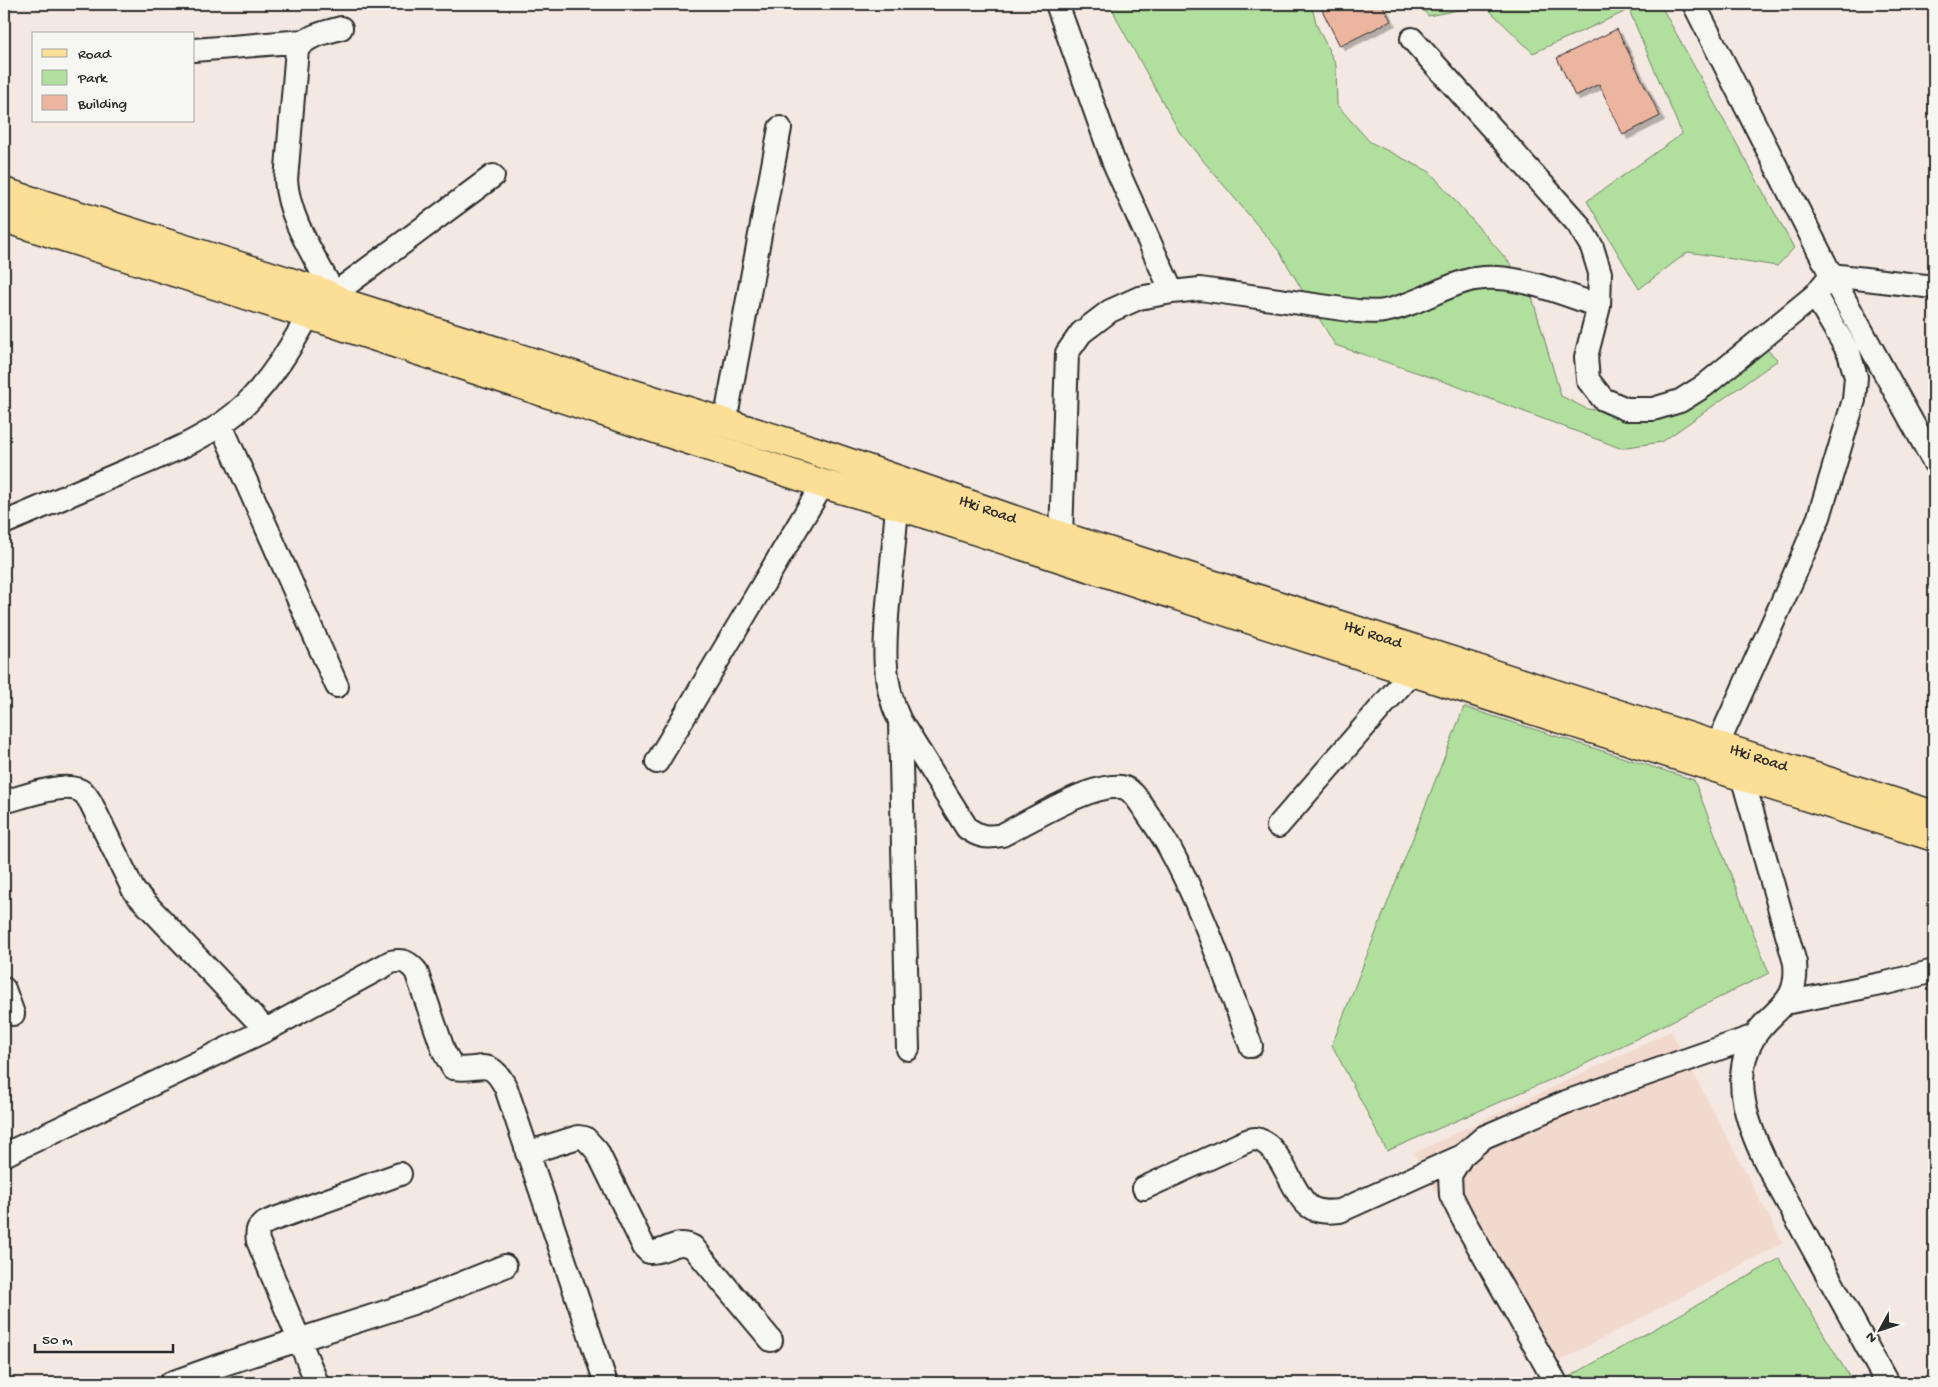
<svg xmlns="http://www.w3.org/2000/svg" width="1938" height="1387" viewBox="0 0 1938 1387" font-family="'Gochi Hand',sans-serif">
<defs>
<filter id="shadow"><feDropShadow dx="4.5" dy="4.5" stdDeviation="0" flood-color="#0004"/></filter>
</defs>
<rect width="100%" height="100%" fill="#f4e9e2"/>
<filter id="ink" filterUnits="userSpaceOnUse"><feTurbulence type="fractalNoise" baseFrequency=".02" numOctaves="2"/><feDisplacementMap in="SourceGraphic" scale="10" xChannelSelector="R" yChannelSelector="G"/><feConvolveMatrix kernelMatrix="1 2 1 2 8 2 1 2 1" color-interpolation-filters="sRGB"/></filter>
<g filter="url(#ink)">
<path fill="#f2d9ce" d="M1671 1031 1783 1243 1537 1373 1414 1153Z"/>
<path fill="#b1df9e" stroke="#6e8564" d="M1110 4H1311L1317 26 1336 65 1337 105 1370 142 1430 172 1509 262 1530 290 1561 396 1587 409 1645 416 1761 344 1778 360 1662 442 1620 448 1451 384 1335 345 1279 251 1180 133 1121 27Z
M1419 4H1660L1794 248 1777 266 1688 252 1639 289 1587 201 1682 134 1629 10 1533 53 1484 5 1428 16Z
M1464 707 1694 780 1769 973 1575 1069 1387 1151 1332 1045Z
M1779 1259 1853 1383H1558Z"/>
<path fill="#ecb5a0" stroke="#2b2b2b" filter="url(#shadow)" d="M1319 4H1382L1391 21 1340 46Z
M1617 29 1660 116 1623 135 1599 84 1575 96 1557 58Z"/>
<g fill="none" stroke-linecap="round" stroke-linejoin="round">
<g stroke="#2b2b2b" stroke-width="26">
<path id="minor" d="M1057 4 1114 163 1172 292
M1694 4 1831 275 1934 462
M341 28C324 33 308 35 297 49L286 180C289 221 316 258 334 294L345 302
M1412 39 1578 224 1592 247 1600 273 1599 306 1586 357 1588 380 1603 399 1626 409H1653L1680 401 1704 386 1815 295 1831 275 1934 287
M194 50 304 41
M334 294 493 176
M725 422 780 128
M221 425 337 686
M897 505C895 535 892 564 889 593 885 638 880 680 900 721L967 828C979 837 987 838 1002 835 1033 820 1088 784 1121 787 1133 788 1141 805 1147 813 1155 825 1163 836 1170 849 1204 911 1226 980 1251 1046
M4 523C44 506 83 489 123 472 166 454 212 437 246 404 277 373 295 339 317 301
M1061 536 1067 353 1081 333 1110 311 1139 298 1172 292 1200 289 1357 311C1366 311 1375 313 1384 311 1413 306 1438 289 1466 281 1507 269 1560 293 1599 306
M900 722 908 1049
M1717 746 1793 578 1819 517 1854 400 1856 377 1849 353 1815 295
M657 762 823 484
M1738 762 1795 963C1799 1006 1773 1007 1754 1037 1729 1077 1748 1126 1767 1165L1887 1383
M4 802C23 797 68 779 84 793 87 796 89 800 91 803L134 891 266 1030
M1278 826 1412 672
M4 989 13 1014
M1785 1003 1886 983 1934 971
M527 1153 578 1137 585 1138 597 1151 644 1247 649 1252C667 1253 675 1238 693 1247L771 1340
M4 1155 266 1030 391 962C403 959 408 962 416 971L444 1052 453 1068C480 1073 489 1054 506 1088L604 1377
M1144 1188 1240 1144C1244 1142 1251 1139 1255 1139 1281 1142 1291 1194 1310 1207 1319 1213 1330 1212 1340 1211L1462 1156
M171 1383 221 1365 413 1303 505 1266
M317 1383 258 1241C256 1229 258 1226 269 1221L400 1174
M1556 1383 1463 1219 1451 1195 1450 1175 1462 1156 1484 1137 1566 1102 1755 1036"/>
</g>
<g stroke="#2b2b2b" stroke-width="31">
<g id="major">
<path id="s1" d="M4 192 322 292 347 304 812 450 1061 536 1934 815"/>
<path d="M4 218 309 315 823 484 897 505 1412 672 1934 837"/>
</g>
</g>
<use href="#minor" stroke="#f6f6f2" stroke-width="22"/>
<use href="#major" stroke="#fbdf96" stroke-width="28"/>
</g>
</g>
<g text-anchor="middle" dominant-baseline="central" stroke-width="4" stroke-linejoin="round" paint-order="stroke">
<g font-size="16" fill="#2b2b2b" stroke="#f6f6f2">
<text stroke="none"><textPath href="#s1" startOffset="1034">Itki Road</textPath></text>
<text stroke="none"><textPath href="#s1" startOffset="1439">Itki Road</textPath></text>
<text stroke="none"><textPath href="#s1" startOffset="1844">Itki Road</textPath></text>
</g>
</g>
<rect width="1938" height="1387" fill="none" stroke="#f6f6f2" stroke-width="20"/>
<rect x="10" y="10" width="1918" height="1367" fill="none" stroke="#2b2b2b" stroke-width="2" filter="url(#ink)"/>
<rect x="32" y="32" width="162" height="90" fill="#f6f6f2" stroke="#a5a5a2"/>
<rect x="42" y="49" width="25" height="8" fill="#fbdf96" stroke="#a5a5a2"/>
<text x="78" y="58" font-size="15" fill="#2b2b2b">Road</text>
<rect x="42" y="70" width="25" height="15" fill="#b1df9e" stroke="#a5a5a2"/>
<text x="78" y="82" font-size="15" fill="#2b2b2b">Park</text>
<rect x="42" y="95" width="25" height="15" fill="#ecb5a0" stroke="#a5a5a2"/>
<text x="78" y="108" font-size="15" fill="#2b2b2b">Building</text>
<g transform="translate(1880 1330) rotate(230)" stroke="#f6f6f2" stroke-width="4" paint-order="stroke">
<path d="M0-4L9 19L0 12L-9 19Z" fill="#2b2b2b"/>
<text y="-8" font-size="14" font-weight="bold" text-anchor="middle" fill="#2b2b2b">N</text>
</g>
<path d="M35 1344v8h138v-8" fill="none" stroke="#2b2b2b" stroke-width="2.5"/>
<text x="42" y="1344" font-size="15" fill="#2b2b2b" stroke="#f6f6f2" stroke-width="4" paint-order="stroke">50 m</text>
</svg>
